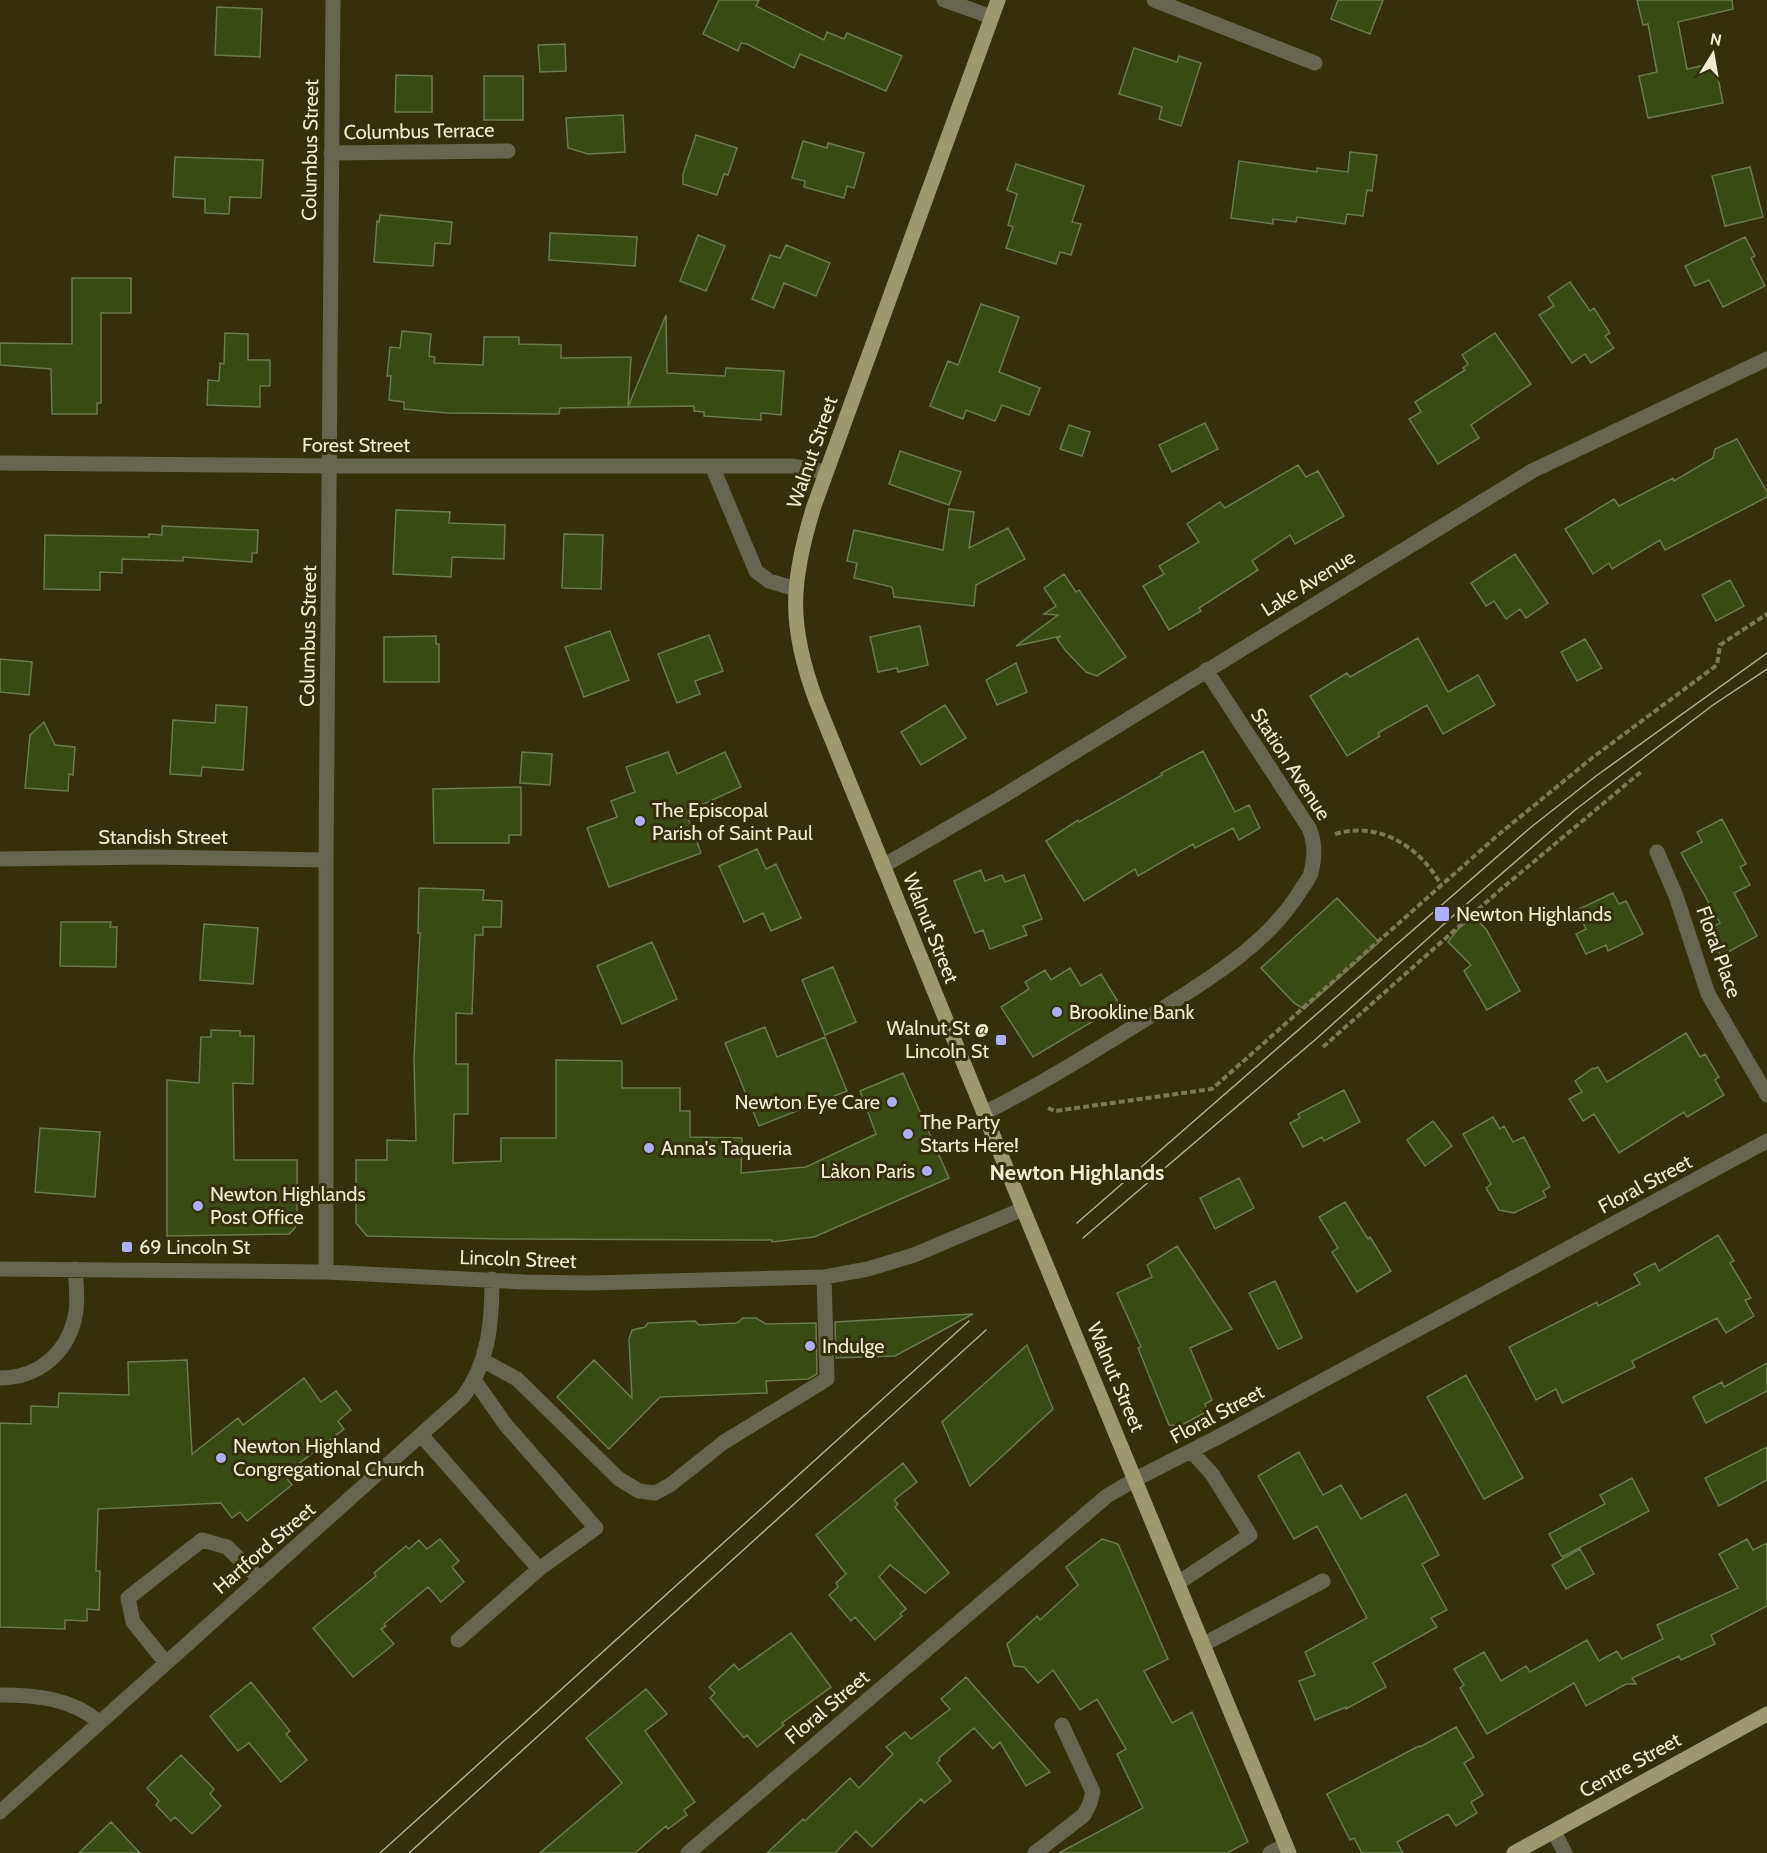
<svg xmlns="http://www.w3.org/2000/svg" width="1767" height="1853" viewBox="0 0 1767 1853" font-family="Cabin,sans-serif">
<rect width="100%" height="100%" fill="#33300b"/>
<path fill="#3b4b14" stroke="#6b7b4e" stroke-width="1.5" d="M719 0H759L756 6 824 40 827 32 844 39 847 33 902 56 886 91 800 54 794 68 747 44 741 43 738 51 703 34Z
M1338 0H1383L1370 34 1331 19Z
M1637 0H1732L1733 9 1678 22 1687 69 1715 63 1723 103 1648 118 1639 76 1657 72 1648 24 1643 25Z
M217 7 262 9 260 57 215 55Z
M565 44 566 71 540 72 538 45Z
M1134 48 1177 62 1179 56 1201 63 1181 126 1159 119 1162 107 1119 94Z
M396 75 432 76V112H395Z
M484 76H523V120H484Z
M623 115 625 152 588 154 568 148 566 118Z
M696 135 737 148 728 175 724 174 717 195 683 184V174Z
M803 141 827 148 828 143 864 153 854 188 847 186 844 198 804 187 805 181 792 178Z
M1350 152 1377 155 1372 191 1367 190 1363 216 1347 214 1345 224 1297 217 1296 222 1273 219V224L1231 218 1239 161 1317 172V168L1348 172Z
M175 157 263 160 261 198 230 197 229 214 205 213V199L173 197Z
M1016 164 1084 186 1072 222 1081 224 1071 255 1060 252 1056 264 1006 248 1013 227 1008 225 1017 194 1007 190Z
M1750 167 1763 217 1725 226 1712 176Z
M380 215 452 222 450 244 435 243 433 266 374 262 377 221 379 222Z
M550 233 637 237 635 266 549 260Z
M698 235 725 246 706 291 680 281Z
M1745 237 1755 256 1751 258 1765 286 1723 307 1709 280 1695 286 1685 266Z
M786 245 830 263 816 296 784 283 774 308 752 299 770 255 780 258Z
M72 278H131V313H101V403H97V414H52L51 369 0 365V343L72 344Z
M1570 282 1590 311 1594 308 1610 333 1605 336 1614 348 1591 363 1585 354 1572 363 1539 315 1554 306 1548 297Z
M981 304 1019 317 999 372 1040 388 1029 415 1002 405 995 421 966 410 963 419 930 406 948 361 958 365Z
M666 315 667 373 725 376 726 368 784 371 781 415 761 413V420L704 416V412L694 411V406L628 407Z
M402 331 431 334 429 356 435 357 434 363 483 365 484 337H519V344L561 345V358L631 357 628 407 560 408 559 414 446 413 404 409V402L389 400 391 376H387L390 347 400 348Z
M225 333 248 334V360H270V386H260V407L207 405 208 380 219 381 220 363 224 364Z
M1495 333 1531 384 1471 425 1479 438 1438 464 1409 419 1421 412 1415 402 1465 370 1463 368 1468 364 1462 355Z
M1205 423 1218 449 1172 472 1159 445Z
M1069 425 1090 432 1082 456 1060 449Z
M1737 439 1767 492V497L1665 550 1660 540 1612 569 1609 563 1593 574 1565 529 1614 499 1619 506 1673 478 1674 481 1713 458 1715 449Z
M900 451 961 472 949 505 889 484Z
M1298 465 1306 477 1318 471 1344 516 1295 544 1290 535 1252 561 1258 570 1199 608 1201 611 1169 630 1143 586 1164 574 1159 566 1199 542 1187 524 1220 502 1225 508Z
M949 509 974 512 969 548 1008 528 1025 559 976 585 974 606 894 597 892 587 854 578 857 563 847 561 854 530 943 550Z
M396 510 450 512 449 523 505 525 504 559 452 557 451 577 393 574Z
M162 526 258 530 257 553H252V562L183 557V561L122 559V573L100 572V590L44 589 45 535 149 537V534L162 535Z
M564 534 603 535 601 589 562 588Z
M1515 554 1548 603 1526 618 1520 609 1506 619 1494 601 1486 606 1471 583Z
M1064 574 1076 592 1079 590 1126 657 1097 676 1086 672 1066 651 1057 639 1061 636 1016 646 1058 615 1044 614 1056 606 1044 588Z
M1730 580 1744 606 1716 621 1702 595Z
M920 626 928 665 898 672 897 668 878 672 870 637Z
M610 631 629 680 584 697 565 647Z
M709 635 723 671 695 681 700 694 677 703 658 654Z
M436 636V644H439V682H384V637Z
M1418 638 1448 692 1478 675 1495 705 1443 734 1427 705 1378 733 1380 736 1347 756 1310 696 1347 673 1350 677Z
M1585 639 1602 668 1577 681 1561 652Z
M0 659 32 662 29 695 0 692Z
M1016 663 1027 692 997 705 986 680Z
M216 705 247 707 243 770 202 767 201 776 170 774 173 720 215 723Z
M945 705 966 738 921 765 901 732Z
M44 722 55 745 75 747 73 775 69 774 68 791 25 788 30 735Z
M1203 751 1235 812 1249 805 1260 828 1239 840 1233 828 1195 848 1193 844 1138 876 1135 869 1084 901 1046 841 1078 820 1079 822 1162 775 1161 773Z
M522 752 552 754 550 785 520 783Z
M668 752 677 774 725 752 741 787 686 812 701 853 609 887 587 828 617 817 611 801 635 792 626 767Z
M521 787V835H509V843H434L433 789Z
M1722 819 1746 864 1740 867 1750 885 1734 893 1757 936 1721 956 1707 930 1720 923 1681 853 1702 842 1697 832Z
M757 849 766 869 776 864 801 918 771 931 763 913 744 922 719 866Z
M981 870 985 881 1002 875 1005 882 1024 875 1042 919 1023 926 1027 935 990 949 983 930 975 933 954 881Z
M419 888 484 890 483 900 502 901 501 927H483V935H475L472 1014 456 1013V1064H468V1114H454L453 1163 501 1161V1138H556V1060L622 1061V1088H680V1111H690V1137L742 1138 741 1173 806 1167 876 1134 860 1091 903 1073 949 1178 814 1237 772 1242V1240L501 1239 367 1236 356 1223V1160H387V1140L416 1141 414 1059 420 933H418Z
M1613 893 1619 904 1626 901 1643 934 1608 951 1606 945 1586 954 1576 934 1586 929 1577 910Z
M1337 898 1379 942 1304 1009 1294 1003 1261 968Z
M1474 917 1486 929 1520 991 1487 1010 1464 971 1471 965 1448 942 1458 929Z
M61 922H111L110 927H117L116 967 60 966Z
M204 924 258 928 253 984 200 980Z
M652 942 677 999 622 1024 597 966Z
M833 967 856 1022 825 1035 802 980Z
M1070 968 1081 986 1101 974 1120 1005 1033 1057 1001 1007 1029 989 1025 982 1045 970 1051 980Z
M765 1027 777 1057 825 1037 847 1091 759 1126 725 1043Z
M211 1030 240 1031V1036H254L253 1084 233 1083 234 1160H297V1220L295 1228 289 1234 167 1236V1080L199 1083 201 1037H211Z
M1686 1033 1700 1057 1705 1054 1719 1077 1715 1080 1724 1095 1687 1117 1684 1112 1619 1153 1594 1114 1583 1121 1569 1099 1582 1092 1575 1081 1593 1068 1594 1069 1598 1067 1607 1082Z
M1344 1090 1360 1122 1324 1141 1322 1137 1303 1147 1290 1123 1300 1118 1298 1114Z
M1493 1117 1500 1129 1504 1126 1513 1142 1524 1137 1550 1187 1543 1191 1546 1197 1514 1213 1499 1210 1486 1188 1491 1184 1463 1134Z
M1433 1121 1452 1146 1425 1166 1407 1140Z
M40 1128 100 1132 95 1197 35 1192Z
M1239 1178 1254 1208 1215 1229 1200 1198Z
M1345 1202 1368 1239 1370 1237 1391 1271 1357 1292 1332 1252 1338 1248 1319 1217Z
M1718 1235 1734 1261 1730 1263 1751 1298 1745 1300 1754 1316 1726 1333 1717 1318 1632 1361 1635 1367 1562 1403 1556 1389 1536 1400 1509 1347 1597 1302 1598 1306 1640 1284 1634 1274 1655 1263 1659 1271Z
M1177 1246 1232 1329 1190 1348 1212 1400 1205 1404 1208 1411 1180 1426 1169 1425 1138 1348 1141 1347 1117 1293 1152 1277 1147 1265Z
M1275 1281 1302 1338 1278 1349 1249 1293Z
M973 1314 895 1356 836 1358 835 1322Z
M743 1318H756L766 1324 816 1323 817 1374 808 1379 766 1381 767 1393 660 1397 609 1449 557 1397 594 1360 632 1398 629 1339 632 1330 645 1327 648 1323 695 1321 699 1325 737 1323Z
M1027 1345 1053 1409 970 1486 942 1422Z
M187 1360 192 1454 238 1418 243 1425 304 1378 321 1402 336 1391 351 1410 338 1421 344 1429 284 1475 292 1485 247 1521 240 1512 232 1518 221 1503 98 1509 96 1571H100L99 1610 87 1609V1621L65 1620V1629L0 1627V1423L31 1424V1406L58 1407 59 1393 129 1395 128 1362Z
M1767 1363V1391L1706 1423 1693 1397 1722 1382 1724 1387Z
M1466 1375 1523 1478 1484 1499 1427 1397Z
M1767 1447V1480L1719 1506 1705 1478Z
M1299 1452 1323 1495 1341 1485 1361 1519 1406 1494 1439 1555 1422 1564 1447 1610 1431 1618 1437 1627 1373 1663 1386 1687 1346 1709V1707L1315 1720 1299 1681 1315 1675 1305 1652 1367 1618 1317 1526 1294 1539 1258 1476Z
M903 1463 917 1482 894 1500 898 1504 895 1507 949 1573 925 1593 890 1565 879 1577 906 1609 900 1614 902 1616 875 1640 855 1617 851 1621 829 1595 838 1587 836 1583 846 1574 816 1535Z
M1632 1478 1649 1511 1562 1557 1549 1534 1605 1504 1600 1495Z
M440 1539 459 1561 452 1567 464 1582 441 1602 428 1587 384 1624 386 1626 381 1629 394 1644 353 1677 313 1628 376 1576 374 1573 406 1546 409 1549 419 1540 427 1549Z
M1102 1539 1118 1544 1168 1659 1144 1671 1172 1723 1192 1712 1248 1842 1227 1853H1059L1143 1808 1117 1754 1126 1749 1097 1699 1080 1710 1053 1670 1038 1683 1024 1667 1014 1666 1007 1644 1037 1616 1040 1620 1078 1585 1066 1567Z
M1747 1539 1753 1550 1767 1543V1606L1711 1635 1715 1644 1681 1660 1679 1656 1632 1678 1636 1684H1626L1586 1706 1574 1683 1487 1734 1460 1688 1464 1685 1454 1669 1484 1652 1501 1681 1526 1666 1530 1672 1587 1640 1599 1661 1617 1651 1622 1659 1663 1639 1657 1625 1738 1588 1719 1554Z
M1580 1549 1594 1574 1566 1589 1552 1565Z
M791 1633 831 1687 782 1723 784 1725 757 1747 747 1735 744 1738 710 1698 715 1693 709 1687 734 1664 739 1670Z
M966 1677 1050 1772 1026 1786 1000 1742 993 1749 974 1728 939 1758 940 1760 937 1763 951 1781 924 1803 921 1799 872 1847 856 1831 835 1853H767L803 1819 805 1821 850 1778 859 1788 893 1754 886 1747 905 1732 911 1739 950 1709 941 1699Z
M251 1682 290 1731 286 1734 307 1760 281 1782 249 1743 238 1751 210 1716Z
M646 1689 667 1714 645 1731 695 1802 684 1810 687 1815 668 1829 666 1826 635 1853H540L622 1783 586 1738Z
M1456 1727 1474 1757 1464 1763 1483 1795 1471 1802 1477 1813 1456 1826 1448 1814 1397 1842 1403 1853H1362L1354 1838 1350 1840 1327 1794 1419 1746 1420 1747Z
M181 1755 214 1789 210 1794 221 1806 192 1834 175 1817 171 1821 156 1805 159 1801 147 1788Z
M111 1822 140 1853H79Z"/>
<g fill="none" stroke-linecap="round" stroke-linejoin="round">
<path stroke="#7d7a59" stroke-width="4" stroke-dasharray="6 3" stroke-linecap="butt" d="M1335 834C1378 821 1420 846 1441 885
M1323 1047 1500 890 1642 771
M1048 1108 1055 1111 1212 1089 1498 835 1592 758 1717 665 1720 645 1767 614"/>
<path stroke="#666550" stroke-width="15" d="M944 0 992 17
M1154 0 1315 63
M331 153 508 151
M0 463 331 466H792L826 472
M712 466 756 571 769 581 796 589
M1657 852 1676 896 1708 994 1767 1095
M0 859 151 857 326 860
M883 866 995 801 1532 471 1767 359
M984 1113C1040 1085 1093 1052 1146 1019 1201 984 1268 946 1302 888 1305 884 1309 878 1311 873 1315 858 1315 842 1309 828L1206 670
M0 1269 326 1272 525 1282 590 1283 824 1277 868 1269 914 1255 1023 1209
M326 1272V860L333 0
M484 1361 517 1379 619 1479 639 1491 655 1493 670 1485 724 1442 827 1379 824 1277
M0 1378C40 1378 70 1351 76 1311 78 1297 76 1283 75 1269
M422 1436 539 1569 596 1528 505 1424 475 1381
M1178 1583 1250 1535 1212 1474 1191 1451
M458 1640 539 1569
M1204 1644 1323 1581
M166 1663 133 1622 128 1598 202 1540 227 1547 260 1579
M0 1695C36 1695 71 1698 99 1722
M0 1812 463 1397C489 1362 492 1322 492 1279
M1554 1832 1565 1853
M688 1853 1107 1496 1136 1479 1220 1436 1767 1141
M1035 1853 1084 1815 1090 1803 1093 1792 1062 1725
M1270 1853 1286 1845"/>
<path stroke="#9c996f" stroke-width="15" d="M998 0 814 506C790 583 788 626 817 703L1023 1209 1289 1853
M1514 1853 1767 1714"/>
<path stroke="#b2b093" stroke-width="1.5" d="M1077 1223 1530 828 1596 776 1767 653
M1083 1238 1316 1039 1454 915 1575 810 1713 705 1767 669
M380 1853 969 1321
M409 1853 986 1330"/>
</g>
<g fill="#afaefa" stroke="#33300b" stroke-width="2">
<circle cx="640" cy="821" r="6"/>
<rect x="1434" y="906" width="16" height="16" rx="3"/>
<circle cx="1057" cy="1012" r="6"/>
<rect x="995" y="1034" width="12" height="12" rx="3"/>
<circle cx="892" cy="1102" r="6"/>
<circle cx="908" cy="1134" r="6"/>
<circle cx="649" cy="1148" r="6"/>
<circle cx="927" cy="1171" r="6"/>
<circle cx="198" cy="1206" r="6"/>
<rect x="121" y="1241" width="12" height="12" rx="3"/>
<circle cx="810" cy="1346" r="6"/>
<circle cx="221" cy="1458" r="6"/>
</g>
<g text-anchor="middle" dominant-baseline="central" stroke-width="6" stroke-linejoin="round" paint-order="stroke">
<g font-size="20" fill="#eeecd2" stroke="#33300b">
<text transform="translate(419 131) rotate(-1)">Columbus Terrace</text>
<text transform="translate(310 150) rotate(-89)">Columbus Street</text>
<text x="356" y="445">Forest Street</text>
<text transform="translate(812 452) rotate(-71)">Walnut Street</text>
<text transform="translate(1308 583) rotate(-32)">Lake Avenue</text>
<text transform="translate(308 636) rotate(-89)">Columbus Street</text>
<text transform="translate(1291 764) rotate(57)">Station Avenue</text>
<text x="163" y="837">Standish Street</text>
<text transform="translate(931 928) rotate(68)">Walnut Street</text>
<text transform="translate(1719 952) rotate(70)">Floral Place</text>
<text transform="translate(1645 1184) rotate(-28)">Floral Street</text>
<text transform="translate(518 1259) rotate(2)">Lincoln Street</text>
<text transform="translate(1116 1377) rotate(67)">Walnut Street</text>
<text transform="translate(1217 1414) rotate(-28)">Floral Street</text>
<text transform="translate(264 1548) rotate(-41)">Hartford Street</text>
<text transform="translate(827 1707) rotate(-40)">Floral Street</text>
<text transform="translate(1630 1765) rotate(-29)">Centre Street</text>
</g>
<g font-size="20" fill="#eeecd2" stroke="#33300b" text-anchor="start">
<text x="652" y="810">The Episcopal<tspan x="652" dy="23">Parish of Saint Paul</tspan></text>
<text x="1456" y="914">Newton Highlands</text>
<text x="1069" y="1012">Brookline Bank</text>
<text x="989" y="1028" text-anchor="end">Walnut St @<tspan x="989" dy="23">Lincoln St</tspan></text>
<text x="880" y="1102" text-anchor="end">Newton Eye Care</text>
<text x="920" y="1122">The Party<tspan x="920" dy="23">Starts Here!</tspan></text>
<text x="661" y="1148">Anna's Taqueria</text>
<text x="915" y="1171" text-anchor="end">Làkon Paris</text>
<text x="210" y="1194">Newton Highlands<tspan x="210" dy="23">Post Office</tspan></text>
<text x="139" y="1247">69 Lincoln St</text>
<text x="822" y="1346">Indulge</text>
<text x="233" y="1446">Newton Highland<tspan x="233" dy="23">Congregational Church</tspan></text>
</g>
<g font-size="22" font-weight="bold" fill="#eeecd2" stroke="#33300b">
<text x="1077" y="1172">Newton Highlands</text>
</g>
</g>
<g transform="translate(1713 54) rotate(11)" stroke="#33300b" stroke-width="4.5" paint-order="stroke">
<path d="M0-4.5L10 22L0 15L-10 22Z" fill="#eeecd2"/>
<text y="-9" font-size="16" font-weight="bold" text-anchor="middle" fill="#eeecd2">N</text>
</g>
</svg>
